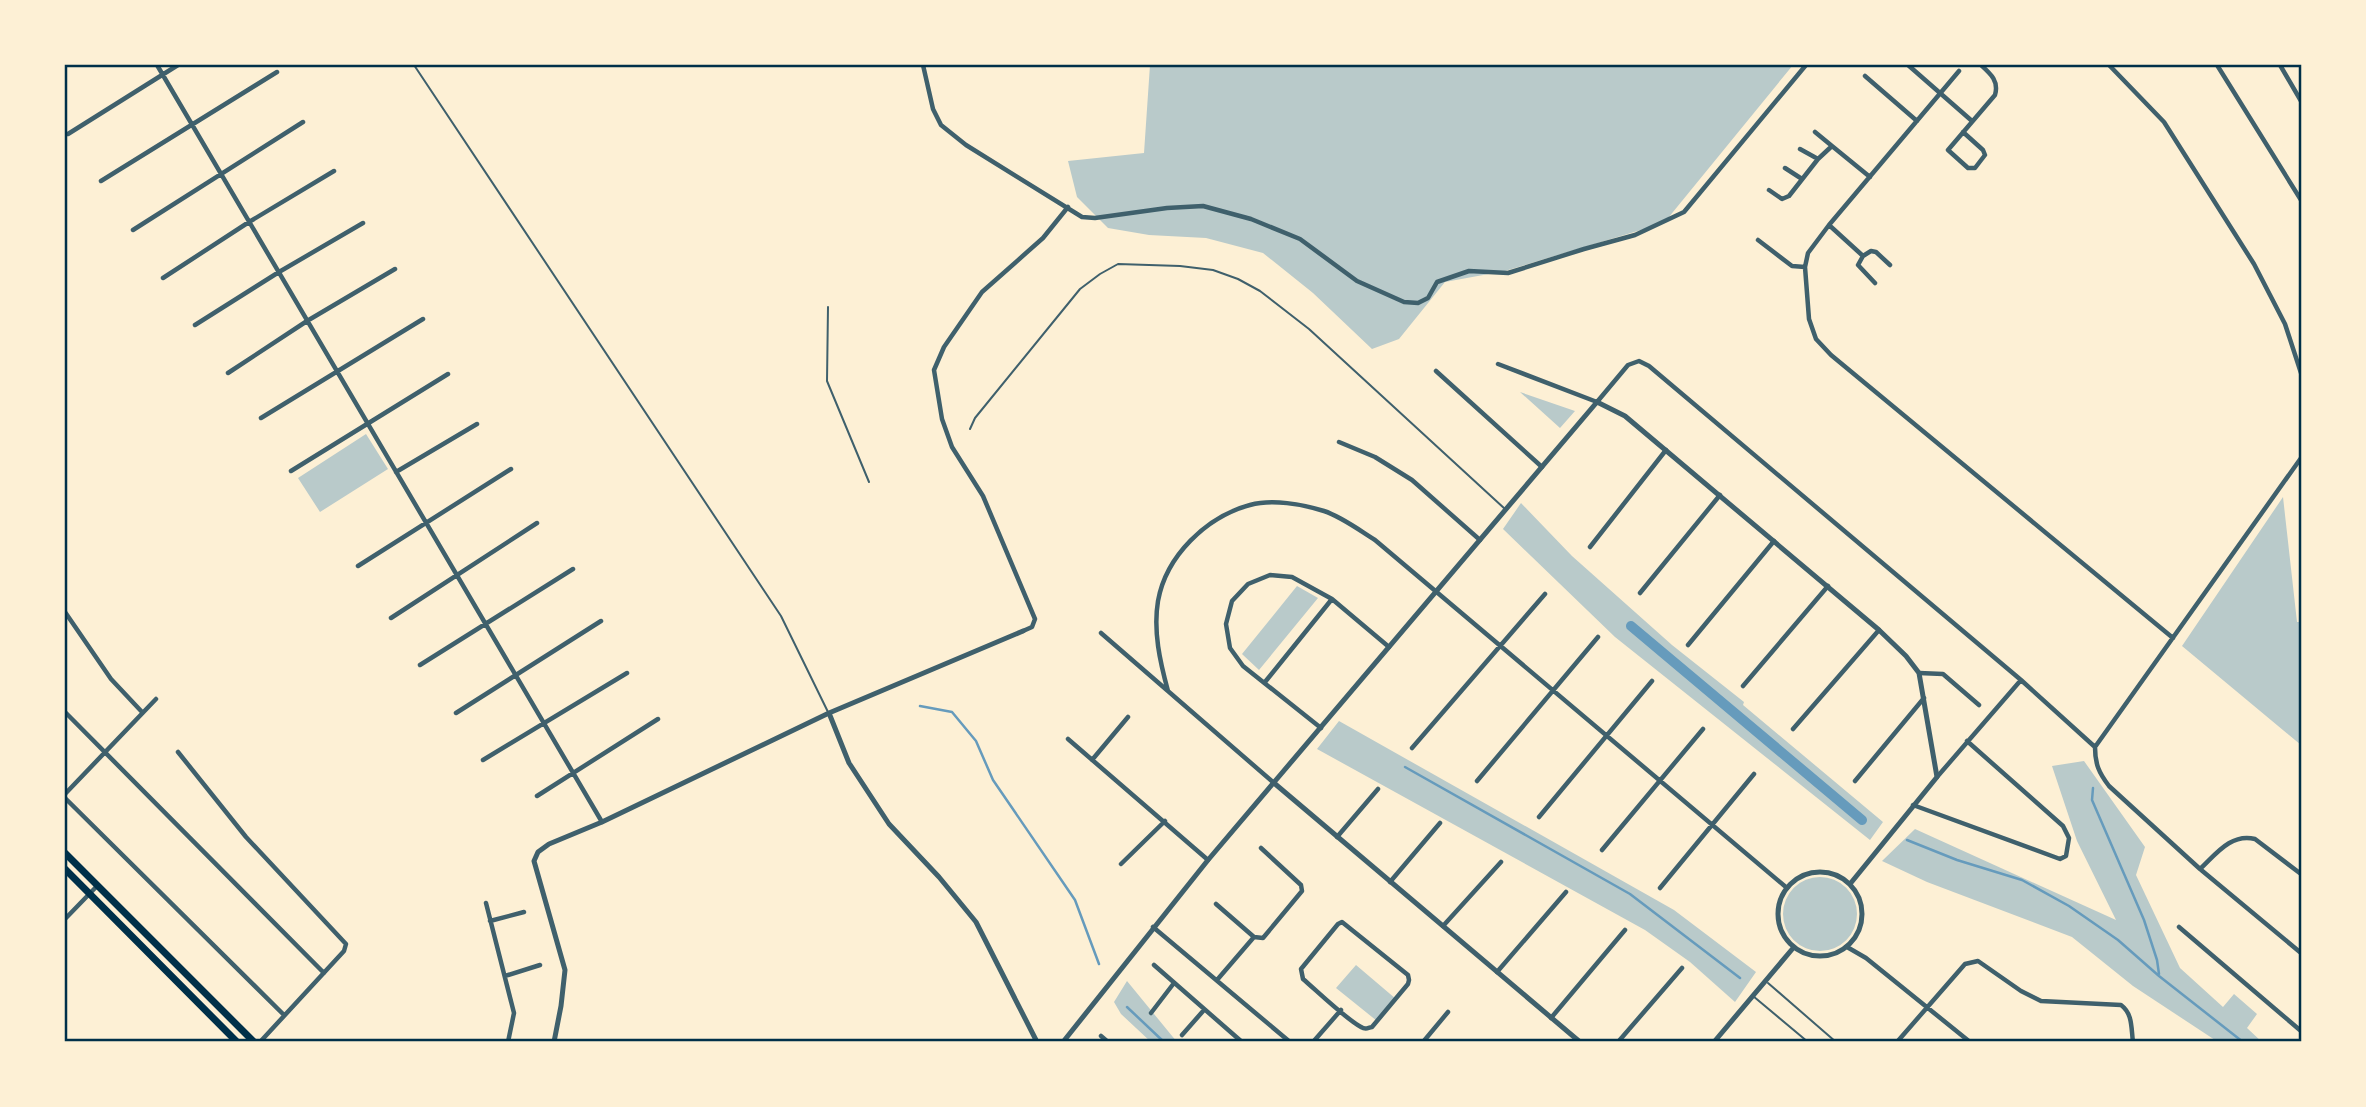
<svg xmlns="http://www.w3.org/2000/svg" width="2366" height="1107" viewBox="0 0 2366 1107" font-family="'Public Sans',sans-serif">
<rect width="100%" height="100%" fill="#fdf0d5"/>
<path fill="#b9caca" d="M1150 65H1793L1664 223 1505 271 1445 282 1399 339 1372 349 1313 293 1263 253 1206 238 1149 235 1108 228 1077 197 1068 161 1144 153Z
M1520 392 1575 411 1560 428Z
M366 434 388 469 320 512 298 478Z
M2283 497 2297 622H2301V745L2182 646Z
M1521 503 1572 556 1672 645 1744 702 1743 705 1883 822 1870 840 1615 637 1503 529Z
M1297 586 1318 598 1259 670 1242 654Z
M1339 721 1674 910 1756 972 1735 1002 1690 962 1645 930 1317 749Z
M2084 761 2145 847 2136 875 2180 968 2223 1007 2234 994 2257 1014 2247 1028 2262 1042H2218L2133 986 2072 937 1927 882 1882 861 1915 829 2116 920 2077 841 2052 766Z
M1783 914a37 37 0 1 1 74 0a37 37 0 1 1-74 0Z
M1356 965 1396 999 1377 1021 1336 988Z
M1127 981 1177 1042H1151L1121 1014 1114 1002Z"/>
<g fill="none" stroke-linecap="round" stroke-linejoin="round">
<path stroke="#669bbc" stroke-width="2.5" d="M920 706 952 712 976 741 993 780 1075 900 1099 964
M1405 767 1630 894 1740 978
M2093 788 2092 800 2144 920 2157 960 2159 974
M1907 840 1957 860 2022 880 2069 906 2118 940 2159 976 2243 1042
M1127 1007 1164 1042"/>
<path stroke="#669bbc" stroke-width="10" d="M1631 626 1862 820"/>
<path stroke="#3f606c" stroke-width="2" d="M414 65 781 616 828 712
M828 307 827 381 869 482
M970 429 975 418 1080 289 1100 274 1118 264 1180 266 1213 270 1238 279 1260 291 1309 329 1505 509
M1768 983 1836 1042
M1753 996 1808 1042"/>
<path stroke="#3f606c" stroke-width="4.5" d="M157 65 602 822
M923 65 933 109 941 125 966 145 1082 217 1095 218 1167 208 1203 206 1251 219 1300 239 1357 281 1404 302 1418 303 1428 298 1437 282 1469 271 1508 273 1584 249 1635 235 1684 212 1806 65
M1908 65 1972 121
M2109 65 2164 122 2254 264 2285 324 2301 373
M2217 65 2301 200
M2280 65 2301 101
M1959 71 1829 225 1808 253 1805 267 1809 319 1816 339 1831 355 2173 638
M1865 76 1917 121
M1815 132 1832 146
M1963 132 1983 150 1985 155 1975 168H1968L1948 150 1995 95C1999 81 1991 74 1981 65
M68 134 178 65
M1800 149 1818 159
M1785 168 1802 179
M101 181 277 72
M1769 190 1782 199 1789 196 1818 159 1832 146 1870 177
M1829 225 1863 256
M133 230 303 122
M1758 240 1792 266 1805 267
M163 278 249 222 334 171
M1875 283 1858 265 1863 256 1871 251 1876 252 1890 265
M195 325 279 272 363 223
M1498 364 1597 402 1628 365 1639 361 1649 366 2021 680 2095 747C2095 764 2099 773 2109 786L2200 869 2301 953
M1436 371 1542 467
M228 373 307 321 395 269
M261 418 423 319
M1339 442 1375 457 1412 480 1480 540
M291 471 448 374
M396 472 477 424
M1590 547 1666 450
M358 566 511 469
M1640 593 1720 495
M65 612 111 679 142 712
M391 618 537 523
M1023 631 1032 627 1035 619 983 496 952 447 942 419 934 370 944 347 982 292 1043 238 1068 207
M1101 633 1274 783
M1688 645 1774 541
M420 665 573 569
M1919 673 1943 674 1979 705
M1265 682 1332 599
M1743 686 1828 586
M1168 691C1160 662 1153 631 1158 601 1166 556 1206 517 1250 505 1272 499 1302 504 1324 511 1342 517 1359 530 1375 540L1787 888
M65 712 324 973
M456 713 601 621
M1321 728 1243 666 1230 648 1226 624 1232 601 1248 584 1270 575 1292 577 1332 599 1389 647
M1793 729 1879 630
M1068 739 1208 860
M2095 747 2301 458
M1412 748 1545 594
M178 752 246 837 346 944 344 951 260 1042
M483 760 627 673
M1092 760 1128 717
M1937 777 2021 680
M1477 781 1598 637
M1855 781 1924 698
M65 794 156 699
M537 796 658 719
M65 798 284 1015
M1913 805 2060 859 2066 856 2069 838 2063 826 1967 741
M1539 817 1652 681
M1337 837 1378 789
M1602 850 1703 729
M1121 864 1165 821
M2200 869C2216 854 2231 833 2255 839L2301 874
M1390 882 1440 823
M1660 888 1754 774
M486 903 514 1013 508 1042
M1216 904 1254 937 1263 938 1302 891 1301 885 1261 848
M65 919 97 886
M490 921 524 912
M1342 922 1408 975 1409 980 1408 984 1372 1027C1367 1028 1366 1030 1361 1027 1346 1019 1318 992 1303 979L1301 969 1338 924Z
M1443 926 1501 862
M1153 927 1290 1042
M2179 927 2301 1031
M1847 947 1866 958 1970 1042
M1154 965 1242 1042
M1497 972 1566 892
M505 976 540 965
M1217 980 1254 937
M1151 1013 1174 983
M1551 1018 1625 930
M1182 1035 1204 1010
M1101 1036 1108 1042
M1313 1042 1341 1010
M1423 1042 1448 1012
M1618 1042 1682 968
M1897 1042 1965 964 1978 961 2021 991 2041 1001 2121 1005C2133 1014 2131 1028 2133 1042"/>
<path stroke="#3f606c" stroke-width="5" d="M829 713 849 763 889 824 939 877 976 922 1037 1042
M1274 783 1580 1042
M1778 914a42 42 0 1 1 84 0a42 42 0 1 1-84 0Z
M554 1042 561 1006 565 970 534 861 538 852 549 844 602 822 829 713 1023 631
M1063 1042 1208 860 1597 402 1625 416 1879 630 1906 656 1919 673 1937 777 1850 884
M1714 1042 1794 947"/>
<path stroke="#003049" stroke-width="7" d="M65 853 254 1042
M65 869 237 1042"/>
</g>
<rect width="2366" height="1107" fill="none" stroke="#fdf0d5" stroke-width="133"/>
<rect x="66" y="66" width="2234" height="974" fill="none" stroke="#003049" stroke-width="2.5"/>
</svg>
